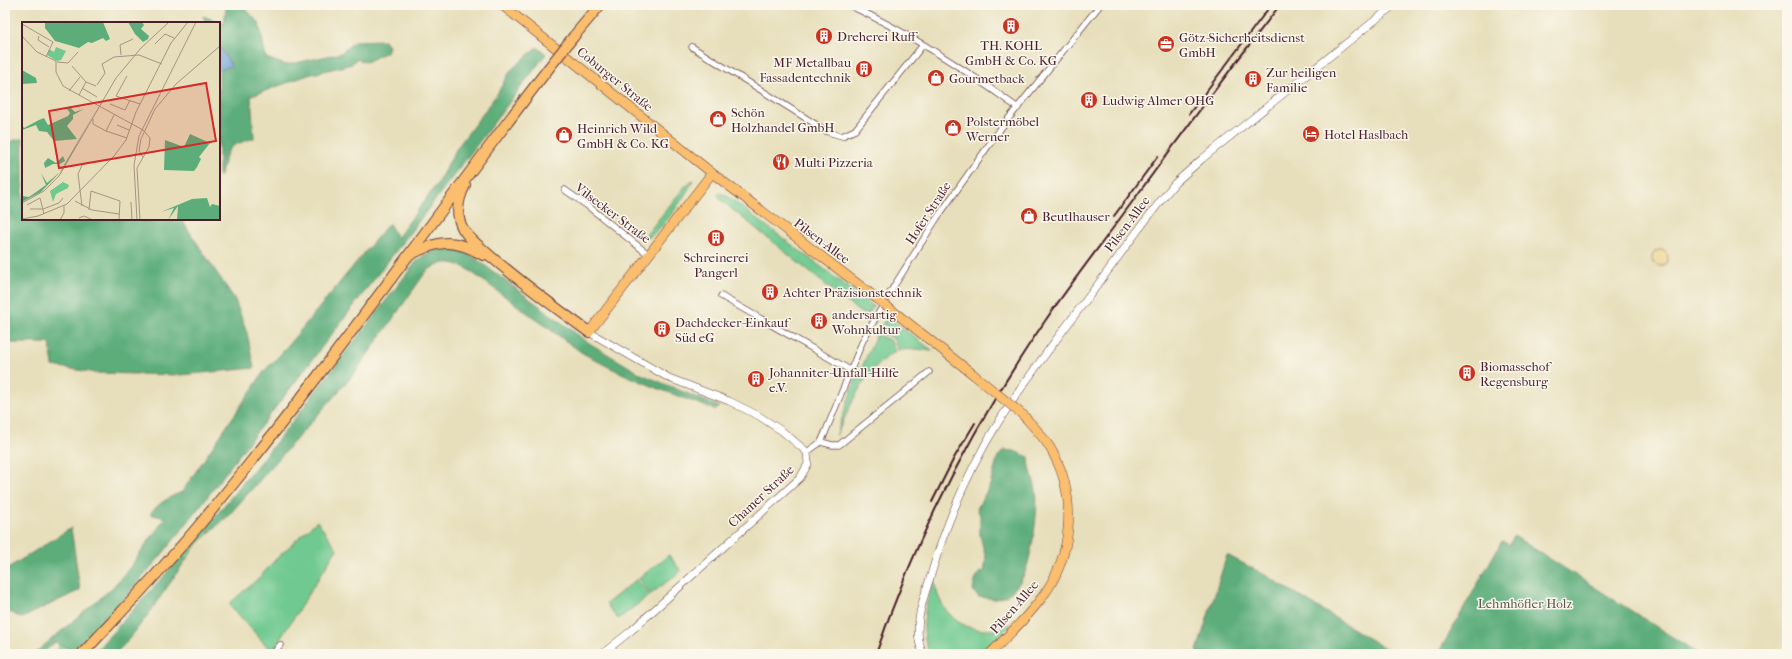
<svg xmlns="http://www.w3.org/2000/svg" width="1792" height="659" viewBox="0 0 1792 659" font-family="'IM FELL French Canon',serif">
<rect width="100%" height="100%" fill="#fbf7ec"/>
<filter id="ink" filterUnits="userSpaceOnUse"><feTurbulence type="fractalNoise" baseFrequency=".025" numOctaves="2"/><feDisplacementMap in="SourceGraphic" scale="8" xChannelSelector="R" yChannelSelector="G"/><feConvolveMatrix kernelMatrix="1 2 1 2 8 2 1 2 1" color-interpolation-filters="sRGB"/></filter>
<filter id="wash" filterUnits="userSpaceOnUse"><feTurbulence type="fractalNoise" baseFrequency=".012" numOctaves="4" result="noise"/><feDisplacementMap in="SourceGraphic" scale="16" xChannelSelector="R" yChannelSelector="G"/><feGaussianBlur stdDeviation="0.9" result="paint"/><feColorMatrix in="noise" values="0 0 0 0 0 0 0 0 0 0 0 0 0 0 0 0 0 1.4 0 .05"/><feComposite in="paint" operator="in"/></filter>
<g filter="url(#wash)">
<rect width="100%" height="100%" fill="#e7dfbb"/>
<path fill="#70c990" stroke="#5d745e" d="M693 180C688 193 655 241 642 240L687 184Z
M719 193 725 195 736 203 873 306 869 314H864L858 311 722 201 718 195Z
M887 316 933 351 916 349 898 350 893 338 879 331Z
M877 334 891 341 895 352C864 368 851 406 836 436L852 389Z
M317 521 337 549 272 652 229 604 259 578 277 558Z
M205 529 209 533 194 548 186 560 182 556Z
M669 555 681 571 651 594 639 578Z
M934 578C937 607 957 631 988 630 997 630 1007 627 1014 622L1002 634 976 654H930C918 629 926 603 934 578Z
M637 579 650 595 618 619 606 604Z
M59 644 73 650 69 654H60L58 650Z"/>
<path fill="#5cad7a" stroke="#536652" d="M238 5H242L259 23 266 58 286 65 341 53 355 41 384 40 389 46 387 52 366 62 356 59 352 64 308 75 251 96 254 138C227 147 228 146 221 174L219 177V70L231 65 219 45V23H206L203 16 224 24 226 8Z
M537 47 546 54C453 177 359 299 265 421 204 500 147 582 73 650L55 642 42 654H34L112 588 131 566 165 518 150 514C159 503 169 497 182 492L265 370 280 355 389 223 397 238 437 184 457 148 497 94 511 70Z
M23 138V219H181L235 300 247 333 254 368 180 375 97 373 53 366 50 343H5V143Z
M439 248H455L475 258 589 343 641 374 719 407 716 410C670 393 623 377 581 352L466 268C450 260 438 261 425 273L354 374 228 516 209 533 205 529 278 440 416 262 423 256Z
M1004 450 1014 451 1029 457C1029 469 1034 479 1036 490 1039 509 1032 554 1025 572 1021 583 1009 598 996 599 991 599 984 597 978 597L973 590 976 578 980 572H984L986 559 980 535V515L977 509 990 485 998 457Z
M71 528 80 590 22 618 5 610V570Z
M1514 536 1699 654H1438L1502 541 1509 545Z
M1227 555 1265 575 1394 654H1196Z
M182 556 186 560C163 592 143 626 115 654H93Z"/>
<path fill="#eeda9e" stroke="#9c7c64" d="M1652 258a8 8 0 1 1 16 0a8 8 0 1 1-16 0Z"/>
<path fill="#6ca2da" stroke="#5b6082" d="M219 45 231 66 219 70Z"/>
</g>
<g filter="url(#ink)">
<g fill="none" stroke-linecap="round" stroke-linejoin="round">
<g stroke="#623c41" stroke-width="7">
<path id="minor" d="M849 5C909 33 965 69 1018 108
M692 47 828 132 842 136 855 130 923 45
M565 190 589 207 648 254
M721 296 850 370
M821 442 832 445H839L929 372
M807 452 821 442 825 433 863 340 894 286 937 218 1001 128 1100 5
M273 654 280 645"/>
</g>
<g stroke="#623c41" stroke-width="8">
<path id="tertiary" d="M589 332 669 378 729 401 759 416 782 431 807 452 808 464 800 478 632 630 602 654
M923 654C912 630 922 602 930 578 946 523 969 469 999 421 1028 376 1060 334 1093 291 1120 255 1146 218 1175 183L1202 159 1394 5"/>
</g>
<g stroke="#623c41" stroke-width="10">
<path id="primary" d="M502 5 712 173 867 291
M907 322 974 375
M589 332 712 173
M990 654C1008 635 1028 617 1043 596 1073 555 1077 497 1053 453 1046 439 1034 427 1023 415"/>
</g>
<g stroke="#623c41" stroke-width="12">
<path id="trunk" d="M574 36 600 5
M465 185C458 199 455 215 463 229 469 239 480 247 489 255 521 282 554 307 589 332
M408 256C437 240 454 238 483 255
M82 654C122 611 163 569 201 523 323 377 432 220 548 69"/>
</g>
<use href="#minor" stroke="#fff" stroke-width="5.5"/>
<use href="#tertiary" stroke="#fff" stroke-width="7"/>
<use href="#primary" stroke="#fabe6e" stroke-width="9"/>
<use href="#trunk" stroke="#fabe6e" stroke-width="10"/>
<path stroke="#4a1f2b" stroke-width="2" d="M1189 114 1271 5
M1114 216 1158 156
M932 502 954 458 975 423
M876 654C916 536 974 424 1045 321 1071 283 1100 246 1127 209 1177 140 1228 72 1280 5"/>
<g stroke="#623c41" stroke-width="10" stroke-linecap="butt">
<path id="primary-bridge" d="M867 291 907 322
M974 375 1023 415"/>
</g>
<g stroke="#623c41" stroke-width="12" stroke-linecap="butt">
<path id="trunk-bridge" d="M548 69 574 36"/>
</g>
<use href="#primary-bridge" stroke="#fabe6e" stroke-width="9"/>
<use href="#trunk-bridge" stroke="#fabe6e" stroke-width="10"/>
</g>
</g>
<defs>
<g id="building-disc" transform="scale(0.9)"><circle r="9.5" fill="#c8321e" stroke="#fbf7ec"/><path d="M-4-6H4V6H1V3H-1V6H-4ZM-2.5-4.3h1.7v1.8h-1.7ZM.8-4.3h1.7v1.8H.8ZM-2.5-1h1.7V.8h-1.7ZM.8-1h1.7V.8H.8Z" fill="#fff"/></g>
<g id="office-disc" transform="scale(0.9)"><circle r="9.5" fill="#c8321e" stroke="#fbf7ec"/><path d="M-6-3h4V-5.5h4V-3h4V5H-6ZM-1-4.5V-3h2v-1.5ZM-6 0V1H6V0Z" fill="#fff"/></g>
<g id="shop-disc" transform="scale(0.9)"><circle r="9.5" fill="#c8321e" stroke="#fbf7ec"/><path d="M-5-2.5h2.3a2.7 3.5 0 0 1 5.4 0H5L5.5 6h-11ZM-1.5-2.5h3a1.5 2.3 0 0 0-3 0Z" fill="#fff"/></g>
<g id="hotel-disc" transform="scale(0.9)"><circle r="9.5" fill="#c8321e" stroke="#fbf7ec"/><path d="M-6-4.5h1.5V1H6V5H4.5V3h-9V5H-6ZM-4 0a1.8 1.8 0 1 1 3.6 0ZM.5 0V-2.5h3Q6-2.5 6 0Z" fill="#fff"/></g>
<g id="restaurant-disc" transform="scale(0.9)"><circle r="9.5" fill="#c8321e" stroke="#fbf7ec"/><path d="M-5-6h1v4h1v-4h1v4h1v-4h1v5L-1.5 .5V6h-2V.5L-5-1ZM5-6V6H3V1.5H1.5Q1.5-4 5-6Z" fill="#fff"/></g>
</defs>
<g fill-rule="evenodd">
<use href="#building-disc" x="1011" y="26"/>
<use href="#building-disc" x="824" y="36"/>
<use href="#office-disc" x="1166" y="44"/>
<use href="#building-disc" x="864" y="69"/>
<use href="#shop-disc" x="936" y="78"/>
<use href="#building-disc" x="1253" y="79"/>
<use href="#building-disc" x="1089" y="100"/>
<use href="#shop-disc" x="718" y="119"/>
<use href="#shop-disc" x="953" y="128"/>
<use href="#hotel-disc" x="1311" y="134"/>
<use href="#shop-disc" x="564" y="135"/>
<use href="#restaurant-disc" x="781" y="162"/>
<use href="#shop-disc" x="1029" y="216"/>
<use href="#building-disc" x="716" y="238"/>
<use href="#building-disc" x="770" y="292"/>
<use href="#building-disc" x="819" y="321"/>
<use href="#building-disc" x="662" y="329"/>
<use href="#building-disc" x="1467" y="373"/>
<use href="#building-disc" x="756" y="379"/>
</g>
<g text-anchor="middle" dominant-baseline="central" stroke-width="3" stroke-linejoin="round" paint-order="stroke">
<g font-size="13" fill="#4a1f2b" stroke="#fbf7ec" text-anchor="start">
<text x="837" y="36">Dreherei Ruff</text>
<text x="1179" y="37">Götz-Sicherheitsdienst<tspan x="1179" dy="15">GmbH</tspan></text>
<text x="1011" y="45" text-anchor="middle">TH. KOHL<tspan x="1011" dy="15">GmbH &amp; Co. KG</tspan></text>
<text x="851" y="62" text-anchor="end">MF Metallbau<tspan x="851" dy="15">Fassadentechnik</tspan></text>
<text x="1266" y="72">Zur heiligen<tspan x="1266" dy="15">Familie</tspan></text>
<text x="949" y="78">Gourmetback</text>
<text x="1102" y="100">Ludwig Almer OHG</text>
<text x="731" y="112">Schön<tspan x="731" dy="15">Holzhandel GmbH</tspan></text>
<text x="966" y="121">Polstermöbel<tspan x="966" dy="15">Werner</tspan></text>
<text x="577" y="128">Heinrich Wild<tspan x="577" dy="15">GmbH &amp; Co. KG</tspan></text>
<text x="1324" y="134">Hotel Haslbach</text>
<text x="794" y="162">Multi Pizzeria</text>
<text x="1042" y="216">Beutlhauser</text>
<text x="716" y="257" text-anchor="middle">Schreinerei<tspan x="716" dy="15">Pangerl</tspan></text>
<text x="783" y="292">Achter Präzisionstechnik</text>
<text x="832" y="314">andersartig<tspan x="832" dy="15">Wohnkultur</tspan></text>
<text x="675" y="322">Dachdecker-Einkauf<tspan x="675" dy="15">Süd eG</tspan></text>
<text x="1480" y="366">Biomassehof<tspan x="1480" dy="15">Regensburg</tspan></text>
<text x="769" y="372">Johanniter-Unfall-Hilfe<tspan x="769" dy="15">e.V.</tspan></text>
</g>
<g font-size="13" fill="#4a1f2b" stroke="#fbf7ec">
<text transform="translate(615 79) rotate(39)">Coburger Straße</text>
<text transform="translate(613 213) rotate(37)">Vilsecker Straße</text>
<text transform="translate(928 213) rotate(-57)">Hofer Straße</text>
<text transform="translate(1127 224) rotate(-53)">Pilsen-Allee</text>
<text transform="translate(822 241) rotate(37)">Pilsen-Allee</text>
<text transform="translate(761 496) rotate(-43)">Chamer Straße</text>
<text transform="translate(1014 607) rotate(-49)">Pilsen-Allee</text>
</g>
<g font-size="13" fill="#575a4e" stroke="#fbf7ec">
<text x="1525" y="603">Lehmhöfler Holz</text>
</g>
</g>
<g transform="translate(22 22)">
<rect width="198" height="198" fill="#e7dfbb"/>
<path d="M34 25 44 29 39 38 35 39 25 33 27 27 32 30ZM41 160 47 163 46 166 34 172 31 180 28 169Z" fill="#70c990"/>
<path d="M23 0H81L88 17 84 19 81 16 70 21 66 20 57 26 47 23 33 19 23 6ZM106 0H120L122 3 119 7 127 14 126 17 121 20 113 12ZM0 48 14 56 15 61 0 62ZM48 85 53 90 62 87 51 93V97L45 104 55 117 32 119 25 110 17 109 14 103 0 108V103L2 106 17 98 22 96 26 103 46 94 48 91 45 87ZM76 85 41 147 19 170 0 180V174L7 175 24 163 19 151 25 161 38 150ZM168 112 188 121 177 135 179 137 175 145 172 149 142 148 143 118 162 125ZM41 134 43 139 38 142H31L23 146 22 141 26 136 34 141ZM185 176 188 185 190 182 198 184V198H155L156 184 146 198 152 186 139 190 170 177Z" fill="#5cad7a"/>
<path fill="none" stroke="#a89281" stroke-width="1" d="M0 2 31 20 24 35M0 14 15 30 34 39V50L41 64 57 73M17 14 16 18 27 25M133 22 143 12 152 16M99 33 98 23 111 17M35 40 46 41 56 30M50 44 64 60M105 54 94 74 118 82M75 63 83 51 80 42 92 35 117 33 140 42M74 64 64 60 57 73 121 108 128 116 127 125 115 146 118 198M60 66 75 75M47 69 58 55M88 82 103 88 108 78M71 97V102L84 109M95 103 107 108M84 109 105 116M84 109 92 93M121 135 117 129 119 117 133 87 154 62 198 24M53 179 70 188 97 192M109 180 110 198M0 181 22 169 37 154 94 56 119 26 147 0M5 183 18 176 22 192M60 184 56 152 61 141M8 187H21L37 181 41 176M67 188 69 169 98 179M57 196 62 194 71 198M0 197 16 194 45 182 92 134 104 118 114 90 149 21 166 0M38 198 42 191V184M97 198 98 179M115 198 112 143 117 114 174 0"/>
<path fill="#d62828" fill-opacity="0.15" stroke="#d62828" stroke-width="2" d="M184 61 194 119 37 146 27 89Z"/>
<rect width="198" height="198" fill="none" stroke="#4a1f2b" stroke-width="2"/>
</g>
<rect width="1792" height="659" fill="none" stroke="#fbf7ec" stroke-width="20"/>
</svg>
